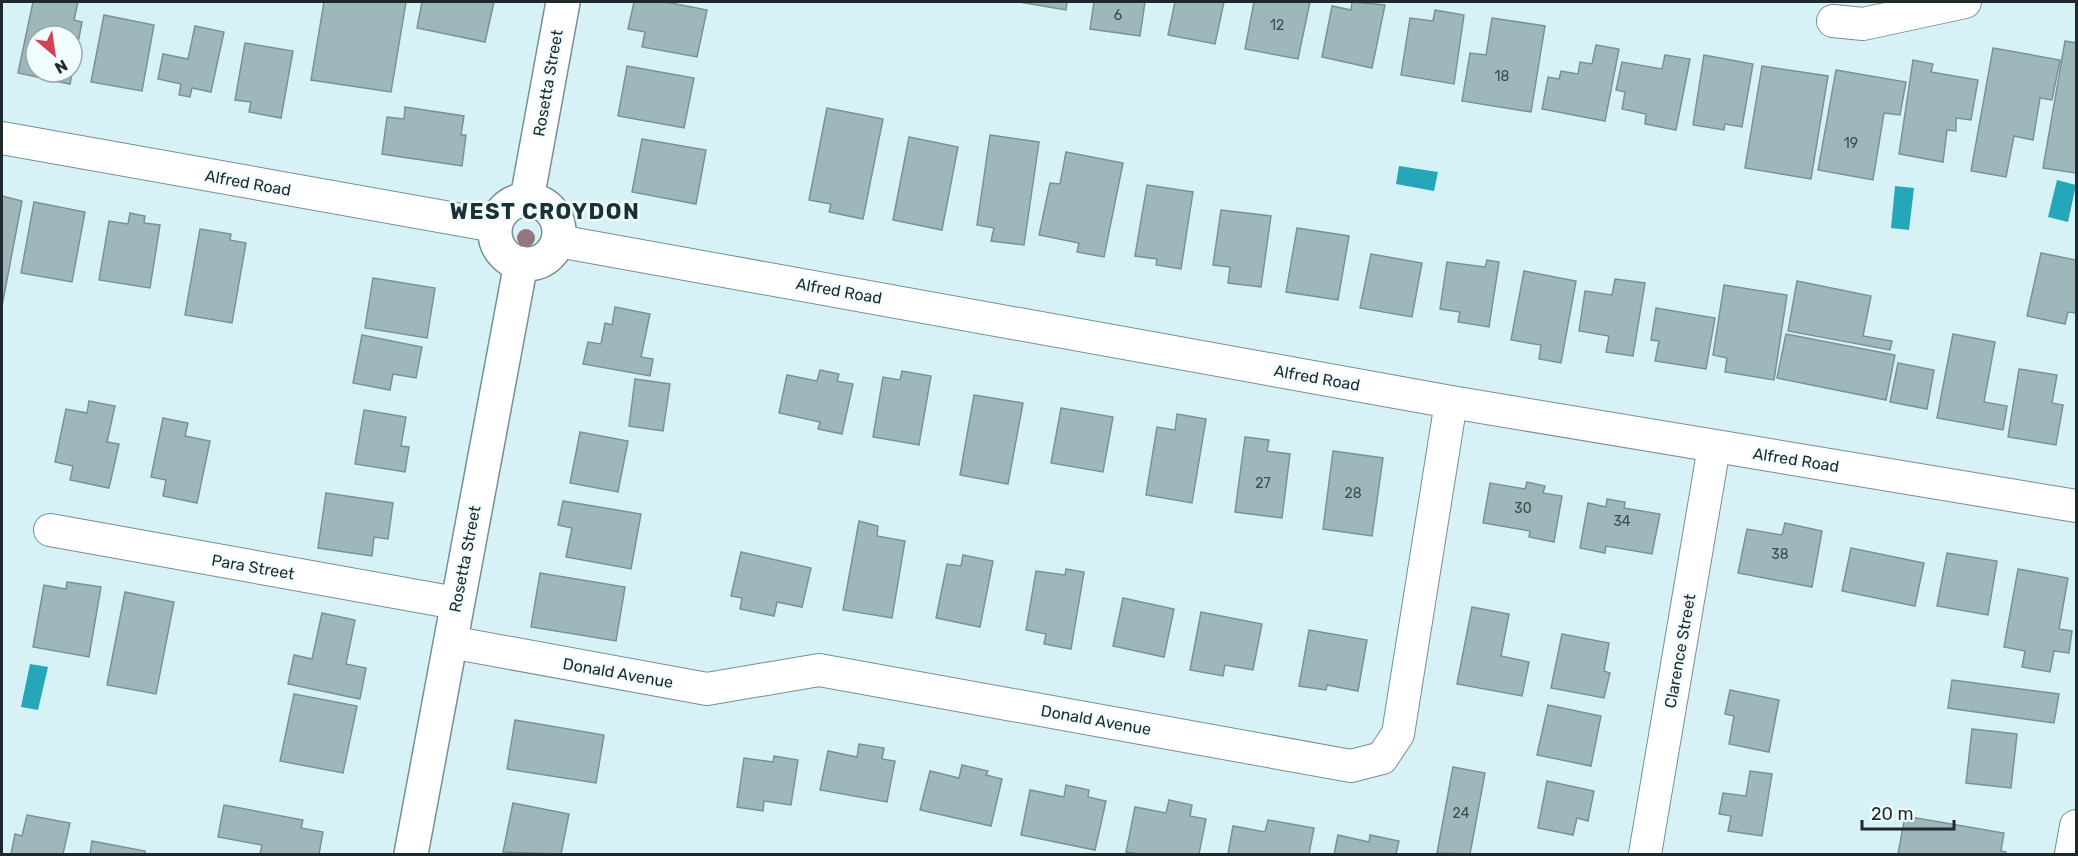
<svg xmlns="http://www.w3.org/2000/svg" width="2078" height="856" viewBox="0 0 2078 856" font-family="Rubik,sans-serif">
<rect width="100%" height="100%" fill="#d7f2f7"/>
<path fill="#25a6b9" d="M1399 166 1438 172 1434 191 1396 184Z
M2057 180 2076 185 2068 222 2048 217Z
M1895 186 1914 188 1909 230 1891 228Z
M30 664 48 667 38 710 21 707Z"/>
<path fill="#9db7bb" stroke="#799296" stroke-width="1.5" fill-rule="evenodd" d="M33 2H78L74 20 82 22 70 84 18 73ZM36 36H72V72H36Z
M324 2H406L391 92 311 80Z
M422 2H494L485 42 417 28Z
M634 2H666L707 10 697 57 642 47 645 32 628 29Z
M1019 2H1067L1066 10Z
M1094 2H1145L1140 36 1090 29Z
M1175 2H1224L1215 44 1168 35Z
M1254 2H1310L1298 59 1245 49Z
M1352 2 1385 5 1372 68 1322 57 1332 6 1351 10Z
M1435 10 1464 15 1454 84 1401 75 1410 18 1433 21Z
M104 15 154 25 142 91 91 82Z
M1492 18 1545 26 1531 112 1462 101 1470 53 1486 55Z
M195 26 224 32 211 92 192 88 190 97 179 95 181 84 158 79 163 54 188 59Z
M2065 41 2076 43V173L2043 168Z
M245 43 293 51 281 118 249 112 251 102 235 100Z
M1596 45 1619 49 1605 121 1542 109 1548 77 1559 79 1561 71 1578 74 1580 62 1592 64Z
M1993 48 2060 60 2052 100 2040 98 2033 140 2014 136 2006 177 1971 171Z
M1665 55 1690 59 1676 130 1645 124 1646 114 1622 109 1625 92 1616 90 1622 62 1662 69Z
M1704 55 1753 64 1742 127 1725 124 1724 130 1693 125Z
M1913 60 1933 64 1931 72 1978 80 1971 120 1956 118V131L1947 130 1943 162 1899 154Z
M627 66 694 78 684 128 618 116Z
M1762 66 1828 76 1811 179 1745 168Z
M1836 70 1906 82 1900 115 1884 113 1873 180 1818 170Z
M405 107 464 116 461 135H466L462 166 382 154 387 117 404 119Z
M827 108 883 119 863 219 829 212 831 204 809 200Z
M990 135 1039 142 1024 245 991 241 994 228 977 225Z
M909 137 958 147 942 230 893 220Z
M642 139 706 150 696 204 632 192Z
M1066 152 1123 163 1104 257 1077 252 1079 243 1039 235 1050 183 1060 184Z
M1147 185 1193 192 1181 269 1156 265 1157 259 1135 256Z
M2 196 22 201 2 306Z
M34 202 85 212 72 282 21 273Z
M1221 210 1271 216 1261 287 1228 283 1230 267 1213 265Z
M130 213 145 216 144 223 160 225 150 288 99 280 109 221 128 224Z
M1297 228 1349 236 1338 300 1286 292Z
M200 229 231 234 230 240 246 243 232 323 185 315Z
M2041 253 2076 260V313L2068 312 2065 324 2027 316Z
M1371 254 1422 263 1412 317 1360 308Z
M1487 260 1499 262 1489 327 1458 322 1460 312 1440 309 1447 262 1485 267Z
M1524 271 1576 281 1561 363 1539 359 1541 345 1511 340Z
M373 278 435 288 427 338 365 328Z
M1615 279 1645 283 1633 356 1606 352 1609 336 1579 331 1585 291 1612 295Z
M1797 281 1871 296 1863 336 1892 341 1890 350 1788 331Z
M1724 285 1787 295 1774 380 1725 372 1727 358 1713 355Z
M615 307 650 314 641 357 653 359 650 376 583 364 588 342 601 344 605 323 612 325Z
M1656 308 1715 318 1706 369 1655 361 1659 341 1651 340Z
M1786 334 1895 355 1886 400 1777 378Z
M1953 334 1995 342 1984 402 2007 406 2003 430 1937 418Z
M362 335 422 347 416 378 393 374 390 390 353 383Z
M1898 363 1934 370 1927 409 1890 402Z
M2019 369 2057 375 2052 403 2063 405 2056 445 2008 437Z
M820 370 839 374 837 381 853 384 842 434 818 429 820 422 779 413 787 375 817 381Z
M902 371 931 376 919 445 873 437 883 377 900 380Z
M635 379 670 384 663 431 629 426Z
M974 395 1023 403 1008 484 960 475Z
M89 401 115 406 107 442 119 444 109 488 70 480 73 466 55 462 66 409 87 413Z
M1061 408 1113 417 1103 472 1051 463Z
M364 410 406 417 401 446 409 447 405 472 355 464Z
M1177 414 1206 419 1192 503 1146 495 1157 427 1175 430Z
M163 418 188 423 185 436 210 441 197 503 163 496 166 480 151 477Z
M580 432 628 441 618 492 570 483Z
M1245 437 1269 440 1267 451 1290 454 1282 518 1235 512Z
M1333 451 1383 458 1372 536 1323 529Z
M1527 482 1545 486 1543 493 1562 496 1554 542 1529 537 1530 531 1483 523 1490 483 1525 489Z
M326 493 393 503 388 539 374 537 372 556 318 548Z
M1607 499 1625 502 1624 508 1660 514 1652 554 1606 546 1605 553 1580 548 1588 503 1606 507Z
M563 501 641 514 631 569 566 557 572 528 558 525Z
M859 521 878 526 877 536 905 541 892 618 843 610Z
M1785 523 1822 531 1812 587 1738 573 1747 529 1782 535Z
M1851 548 1924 563 1915 606 1842 591Z
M741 552 811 568 802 607 777 602 774 616 740 609 742 598 731 596Z
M1947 553 1997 561 1988 615 1937 606Z
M963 555 993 561 980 627 936 618 947 564 961 566Z
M1066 569 1084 572 1071 649 1044 644 1046 634 1026 630 1036 571 1065 575Z
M2018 569 2068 578 2059 629 2072 631 2069 653 2054 651 2050 672 2022 667 2025 651 2004 647Z
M540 573 625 587 616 641 531 627Z
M67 582 101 587 89 657 33 647 44 585 66 589Z
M125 592 174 602 156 694 107 685Z
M1123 598 1174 609 1164 657 1113 646Z
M1472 607 1509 614 1501 656 1529 662 1522 696 1457 684Z
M1201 612 1262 624 1253 670 1225 665 1223 676 1190 670Z
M322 613 355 620 346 664 366 668 360 699 288 684 294 655 312 659Z
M1309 630 1367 640 1358 691 1327 685 1326 690 1299 686Z
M1562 634 1609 643 1604 671 1610 673 1604 698 1551 688Z
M1952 680 2059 694 2054 723 1948 708Z
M1730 690 1779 700 1769 752 1729 744 1734 716 1725 714Z
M294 694 357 706 343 773 280 761Z
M1548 705 1601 716 1591 766 1537 755Z
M515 720 604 735 596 783 507 769Z
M1972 729 2017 734 2011 788 1966 783Z
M859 744 884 748 882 759 895 761 887 802 820 790 828 751 857 757Z
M774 756 798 760 791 805 764 801 763 811 737 807 744 758 773 762Z
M962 765 988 771 986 775 1002 779 991 826 920 810 930 771 959 778Z
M1453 767 1485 773 1470 854 1437 853Z
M1750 771 1772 774 1762 836 1728 831 1731 816 1719 814 1723 793 1746 796Z
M1547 781 1594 791 1588 821 1577 818 1573 835 1538 828Z
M1066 785 1089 790 1088 797 1106 801 1095 850 1021 835 1030 790 1064 797Z
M1169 800 1192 805 1190 816 1206 819 1199 854H1140L1126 852 1135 807 1166 813Z
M513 803 569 814 561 854 503 852Z
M224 805 303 820 301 828 323 832 319 854H260L262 845 218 837Z
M27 815 70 823 63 854H11L15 834 22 836Z
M1905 816 2004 833 2001 851 2006 852V854H1898Z
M1268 820 1314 828 1309 854H1228L1233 826 1265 832Z
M1338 835 1369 842 1370 835 1399 841 1396 854H1334Z
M92 841 145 851V854H90Z"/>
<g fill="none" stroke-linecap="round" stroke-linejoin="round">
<g stroke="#778f94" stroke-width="34">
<path id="street" d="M1833 21 1863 24 1965 2
M2 138 495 226
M558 241 1451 402 2076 506
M50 530 456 603
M450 642 707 689 819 670 1351 766 1382 758 1398 734 1451 402
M1645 854 1714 447
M2071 854 2076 826"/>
</g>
<g stroke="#778f94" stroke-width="36">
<path id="secondary" d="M527 199 563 2
M495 232a32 32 0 1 1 64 0a32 32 0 1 1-64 0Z
M411 854 521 263"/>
</g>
<use href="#street" stroke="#fff" stroke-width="32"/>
<use href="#secondary" stroke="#fff" stroke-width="33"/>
</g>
<circle fill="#95767e" cx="526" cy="238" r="9"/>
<g text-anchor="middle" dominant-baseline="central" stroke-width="5" stroke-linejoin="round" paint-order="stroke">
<g font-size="14" fill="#3e4c4f">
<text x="1118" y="15">6</text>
<text x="1277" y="25">12</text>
<text x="1502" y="76">18</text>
<text x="1851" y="143">19</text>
<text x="1263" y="483">27</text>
<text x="1353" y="493">28</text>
<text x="1523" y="508">30</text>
<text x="1622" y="521">34</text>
<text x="1780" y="554">38</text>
<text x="1461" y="813">24</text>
</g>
<g font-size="16" fill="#1f292b" stroke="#f1fcfe">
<text transform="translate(548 83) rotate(-80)">Rosetta Street</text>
<text transform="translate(248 183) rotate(10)">Alfred Road</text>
<text transform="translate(839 291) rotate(10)">Alfred Road</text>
<text transform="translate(1317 378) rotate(10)">Alfred Road</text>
<text transform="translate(1796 460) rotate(9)">Alfred Road</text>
<text transform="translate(465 559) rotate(-79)">Rosetta Street</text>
<text transform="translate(253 567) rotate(10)">Para Street</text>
<text transform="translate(1680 651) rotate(-80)">Clarence Street</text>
<text transform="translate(618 673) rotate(10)">Donald Avenue</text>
<text transform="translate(1096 720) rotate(10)">Donald Avenue</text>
</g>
<g font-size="22" font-weight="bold" letter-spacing="1.5" fill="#1a3034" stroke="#f1fcfe">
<text x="545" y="211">WEST CROYDON</text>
</g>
</g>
<rect width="2078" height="856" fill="none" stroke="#1f292b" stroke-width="6"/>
<g transform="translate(54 54) rotate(151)"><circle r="28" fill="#f1fcfe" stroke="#9da8aa" stroke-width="1.5"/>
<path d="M0-4.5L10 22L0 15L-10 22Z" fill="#d24251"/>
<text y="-9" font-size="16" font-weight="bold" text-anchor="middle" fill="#1f292b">N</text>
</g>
<path d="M1862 820v9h92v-9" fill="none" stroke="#1f292b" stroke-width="3"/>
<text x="1871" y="820" font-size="18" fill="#1f292b" stroke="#f1fcfe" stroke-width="4.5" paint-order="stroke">20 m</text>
</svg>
